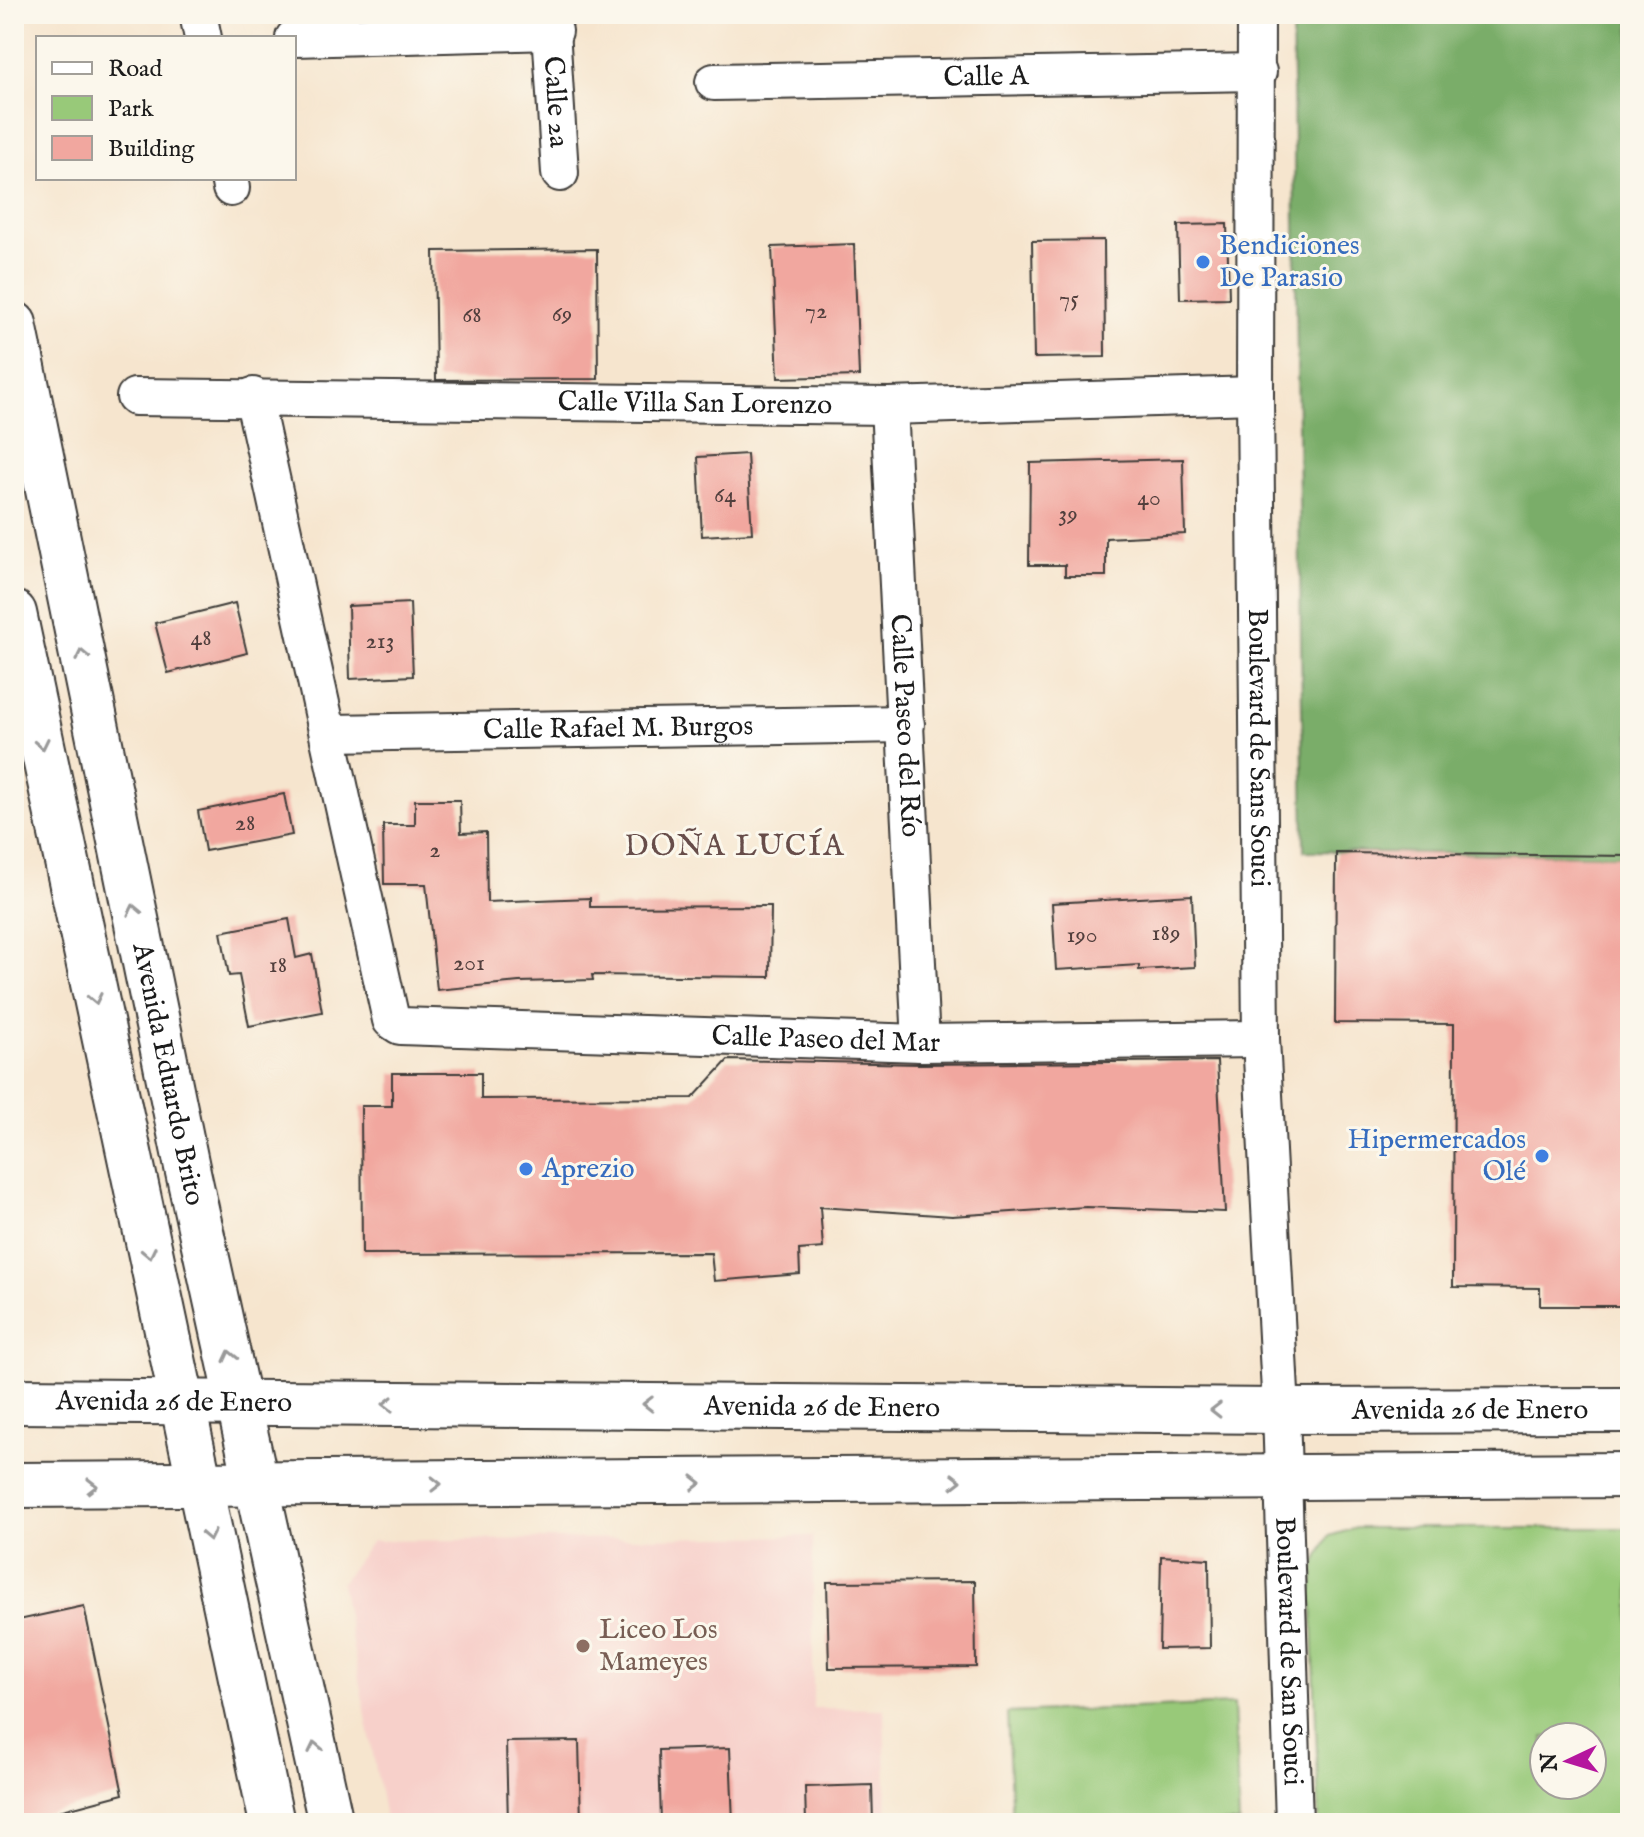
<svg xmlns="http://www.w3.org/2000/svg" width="1644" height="1837" viewBox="0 0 1644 1837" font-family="'IM FELL English',serif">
<rect width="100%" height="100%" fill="#fbf7ec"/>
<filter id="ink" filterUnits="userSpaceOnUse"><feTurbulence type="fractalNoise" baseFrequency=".0125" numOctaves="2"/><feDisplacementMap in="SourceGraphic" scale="16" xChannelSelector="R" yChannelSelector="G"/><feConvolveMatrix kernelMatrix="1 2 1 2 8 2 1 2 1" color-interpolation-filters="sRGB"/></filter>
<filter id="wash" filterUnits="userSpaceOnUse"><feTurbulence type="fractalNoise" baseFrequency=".006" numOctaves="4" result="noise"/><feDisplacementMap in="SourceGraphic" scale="32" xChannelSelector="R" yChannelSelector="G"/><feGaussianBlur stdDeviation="1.8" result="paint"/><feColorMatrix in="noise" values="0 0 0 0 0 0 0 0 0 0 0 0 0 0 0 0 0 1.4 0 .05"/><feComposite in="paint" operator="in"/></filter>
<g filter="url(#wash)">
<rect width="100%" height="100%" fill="#f6e5ce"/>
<path fill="#f7d0ca" d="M813 1536V1708L884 1709 887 1823H386L341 1583 372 1541Z"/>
<path fill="#98c979" stroke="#5a724a" stroke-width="2" fill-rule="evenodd" d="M1356 1528H1630V1823H1319L1312 1593 1316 1562 1329 1536ZM1544 1737H1592V1785H1544Z
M1234 1704 1239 1823H1012L1007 1713Z"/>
<path fill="#7aad69" stroke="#4b6442" stroke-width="2" d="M1292 14H1630V856L1304 851Z"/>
<g id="blocks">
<path fill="#f1a79f" d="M1227 224 1229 298 1180 299 1178 225Z
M1104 240 1105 357 1034 358 1032 241Z
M854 244 859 376 778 378 772 247Z
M597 249 598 379 436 380 434 251Z
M747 454 752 533 702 536 698 457Z
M1183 459 1185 534 1106 538V576H1065V565H1029L1030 463Z
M235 603 247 653 168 673 155 623Z
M410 603 413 676 350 679 348 606Z
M284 794 292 835 205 851 198 811Z
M415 800H460L461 833 486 832 487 902 590 898V907L771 906 770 977 592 975 593 980 519 982 437 990 426 884H384L383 825H415Z
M1336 853 1630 856V1306H1540V1288L1453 1287 1454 1024 1335 1023Z
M1192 895 1195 967 1139 970V965L1056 970 1052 903Z
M289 919 296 958 312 954 322 1012 249 1026 239 975 229 976 221 932Z
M728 1060 920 1064 1217 1061 1225 1212 1086 1207 952 1216 820 1207 823 1248 799 1250 800 1274 714 1281 711 1253 362 1254 361 1106H392V1073H481V1099L693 1098Z
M1161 1556 1209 1559 1210 1648 1159 1649Z
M975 1581 976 1667 829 1668 827 1582Z
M84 1606 123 1794 14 1823V1621Z
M579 1741 581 1823H508L506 1742Z
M730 1748 733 1823H661L659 1750Z
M872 1785 873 1823H806L805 1787Z"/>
</g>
</g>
<g filter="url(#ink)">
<use href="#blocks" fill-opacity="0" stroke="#3d3a37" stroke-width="2"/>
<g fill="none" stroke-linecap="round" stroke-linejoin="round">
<g stroke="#3d3a37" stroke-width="40">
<g id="street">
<path d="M198 14 203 38"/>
<path id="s1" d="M550 14 560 173"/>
<path id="s2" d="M1256 14 1255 395 1261 1039 1281 1411 1294 1823"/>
<path d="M294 38 554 31"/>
<path id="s3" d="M714 82 1258 72"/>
<path d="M229 178 231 188"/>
<path id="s4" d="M253 396 391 1020 400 1026 921 1043 1261 1039"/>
<path id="s5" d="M135 397 889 406 1255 395"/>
<path id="s6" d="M889 406 921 1043"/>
<path id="s7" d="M330 733 906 724"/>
</g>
</g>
<g stroke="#3d3a37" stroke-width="48">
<g id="secondary">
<path id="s8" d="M14 324 188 1172 331 1823"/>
<path d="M14 613 272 1823"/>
<path id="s9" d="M14 1401 1281 1411 1630 1410"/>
<path d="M14 1485 1630 1475"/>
</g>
</g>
<use href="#street" stroke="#fff" stroke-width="36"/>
<use href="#secondary" stroke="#fff" stroke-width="44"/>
</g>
<defs><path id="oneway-chevron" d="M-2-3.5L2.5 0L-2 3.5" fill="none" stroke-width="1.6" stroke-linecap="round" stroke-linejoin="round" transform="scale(2)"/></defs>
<g stroke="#999">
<use href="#oneway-chevron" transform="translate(82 655) rotate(-102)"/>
<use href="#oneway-chevron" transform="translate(42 744) rotate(78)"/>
<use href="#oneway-chevron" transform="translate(134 910) rotate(-102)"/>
<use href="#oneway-chevron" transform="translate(95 999) rotate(78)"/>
<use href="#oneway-chevron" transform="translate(149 1253) rotate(78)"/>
<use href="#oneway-chevron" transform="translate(230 1356) rotate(-103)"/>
<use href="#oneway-chevron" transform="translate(388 1404) rotate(180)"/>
<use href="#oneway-chevron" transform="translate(648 1404) rotate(-179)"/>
<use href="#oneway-chevron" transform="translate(1216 1410) rotate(-179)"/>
<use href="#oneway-chevron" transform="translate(956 1481)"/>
<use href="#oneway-chevron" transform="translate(696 1483)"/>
<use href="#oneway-chevron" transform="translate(436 1484)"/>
<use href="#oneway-chevron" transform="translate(92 1486)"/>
<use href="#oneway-chevron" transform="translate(209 1535) rotate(78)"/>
<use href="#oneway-chevron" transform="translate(315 1747) rotate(-102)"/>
</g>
</g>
<g fill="#3f7fe0" stroke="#fbf7ec" stroke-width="3">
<circle cx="1203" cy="262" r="8"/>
<circle cx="1542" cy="1156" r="8"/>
<circle cx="526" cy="1169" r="8"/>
</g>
<circle fill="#8d6e63" stroke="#fbf7ec" stroke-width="3" cx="583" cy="1646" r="8"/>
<g text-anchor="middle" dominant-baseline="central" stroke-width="6" stroke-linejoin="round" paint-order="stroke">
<g font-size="24" fill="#513f3d">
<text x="1069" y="299">75</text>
<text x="816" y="311">72</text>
<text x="562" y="314">69</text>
<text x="472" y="315">68</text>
<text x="725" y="495">64</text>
<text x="1149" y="498">40</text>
<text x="1068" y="514">39</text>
<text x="201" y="638">48</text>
<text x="380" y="641">213</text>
<text x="245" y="823">28</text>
<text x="435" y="850">2</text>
<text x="1166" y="933">189</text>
<text x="1082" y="935">190</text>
<text x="469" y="963">201</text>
<text x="278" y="965">18</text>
</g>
<g font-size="28" fill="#1c1c1c" stroke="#fbf7ec">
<text stroke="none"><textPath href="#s3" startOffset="272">Calle A</textPath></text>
<text stroke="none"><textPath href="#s1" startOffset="88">Calle 2a</textPath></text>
<text stroke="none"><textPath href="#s5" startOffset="560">Calle Villa San Lorenzo</textPath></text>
<text stroke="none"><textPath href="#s6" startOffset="320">Calle Paseo del Río</textPath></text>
<text stroke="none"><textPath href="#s7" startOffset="288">Calle Rafael M. Burgos</textPath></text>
<text stroke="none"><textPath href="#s2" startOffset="734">Boulevard de Sans Souci</textPath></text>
<text stroke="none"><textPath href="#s4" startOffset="1076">Calle Paseo del Mar</textPath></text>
<text stroke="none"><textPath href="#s8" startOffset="766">Avenida Eduardo Brito</textPath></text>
<text stroke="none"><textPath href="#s9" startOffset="160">Avenida 26 de Enero</textPath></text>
<text stroke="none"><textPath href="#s9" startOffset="808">Avenida 26 de Enero</textPath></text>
<text stroke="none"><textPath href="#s9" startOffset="1456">Avenida 26 de Enero</textPath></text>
<text stroke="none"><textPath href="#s2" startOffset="1638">Boulevard de San Souci</textPath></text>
</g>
<g font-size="28" fill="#366cbe" stroke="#fbf7ec" text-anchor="start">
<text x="1219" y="246">Bendiciones<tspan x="1219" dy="32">De Parasio</tspan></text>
<text x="1526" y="1140" text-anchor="end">Hipermercados<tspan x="1526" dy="32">Olé</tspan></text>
<text x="542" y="1169">Aprezio</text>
</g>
<g font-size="28" fill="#785e54" stroke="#fbf7ec" text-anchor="start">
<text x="599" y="1630">Liceo Los<tspan x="599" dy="32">Mameyes</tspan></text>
</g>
<g font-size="30" letter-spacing="2" fill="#674d4a" stroke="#fbf7ec">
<text x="735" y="847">DOÑA LUCÍA</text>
</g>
</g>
<rect width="1644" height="1837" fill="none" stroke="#fbf7ec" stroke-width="48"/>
<rect x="36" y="36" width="260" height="144" fill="#fbf7ec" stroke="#a29f99" stroke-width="2"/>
<rect x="52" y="62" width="40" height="12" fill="#ffffff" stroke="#a29f99" stroke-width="2"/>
<text x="108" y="76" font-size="24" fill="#1c1c1c">Road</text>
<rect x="52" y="96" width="40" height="24" fill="#98c979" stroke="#a29f99" stroke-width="2"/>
<text x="108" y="116" font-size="24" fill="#1c1c1c">Park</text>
<rect x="52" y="136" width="40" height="24" fill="#f1a79f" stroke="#a29f99" stroke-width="2"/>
<text x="108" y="156" font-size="24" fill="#1c1c1c">Building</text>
<g transform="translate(1568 1761) rotate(266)"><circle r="38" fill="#fbf7ec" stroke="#a29f99" stroke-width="2"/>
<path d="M0-6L14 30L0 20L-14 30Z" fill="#b5179e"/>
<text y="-12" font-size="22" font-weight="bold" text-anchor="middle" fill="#1c1c1c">N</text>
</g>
</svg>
